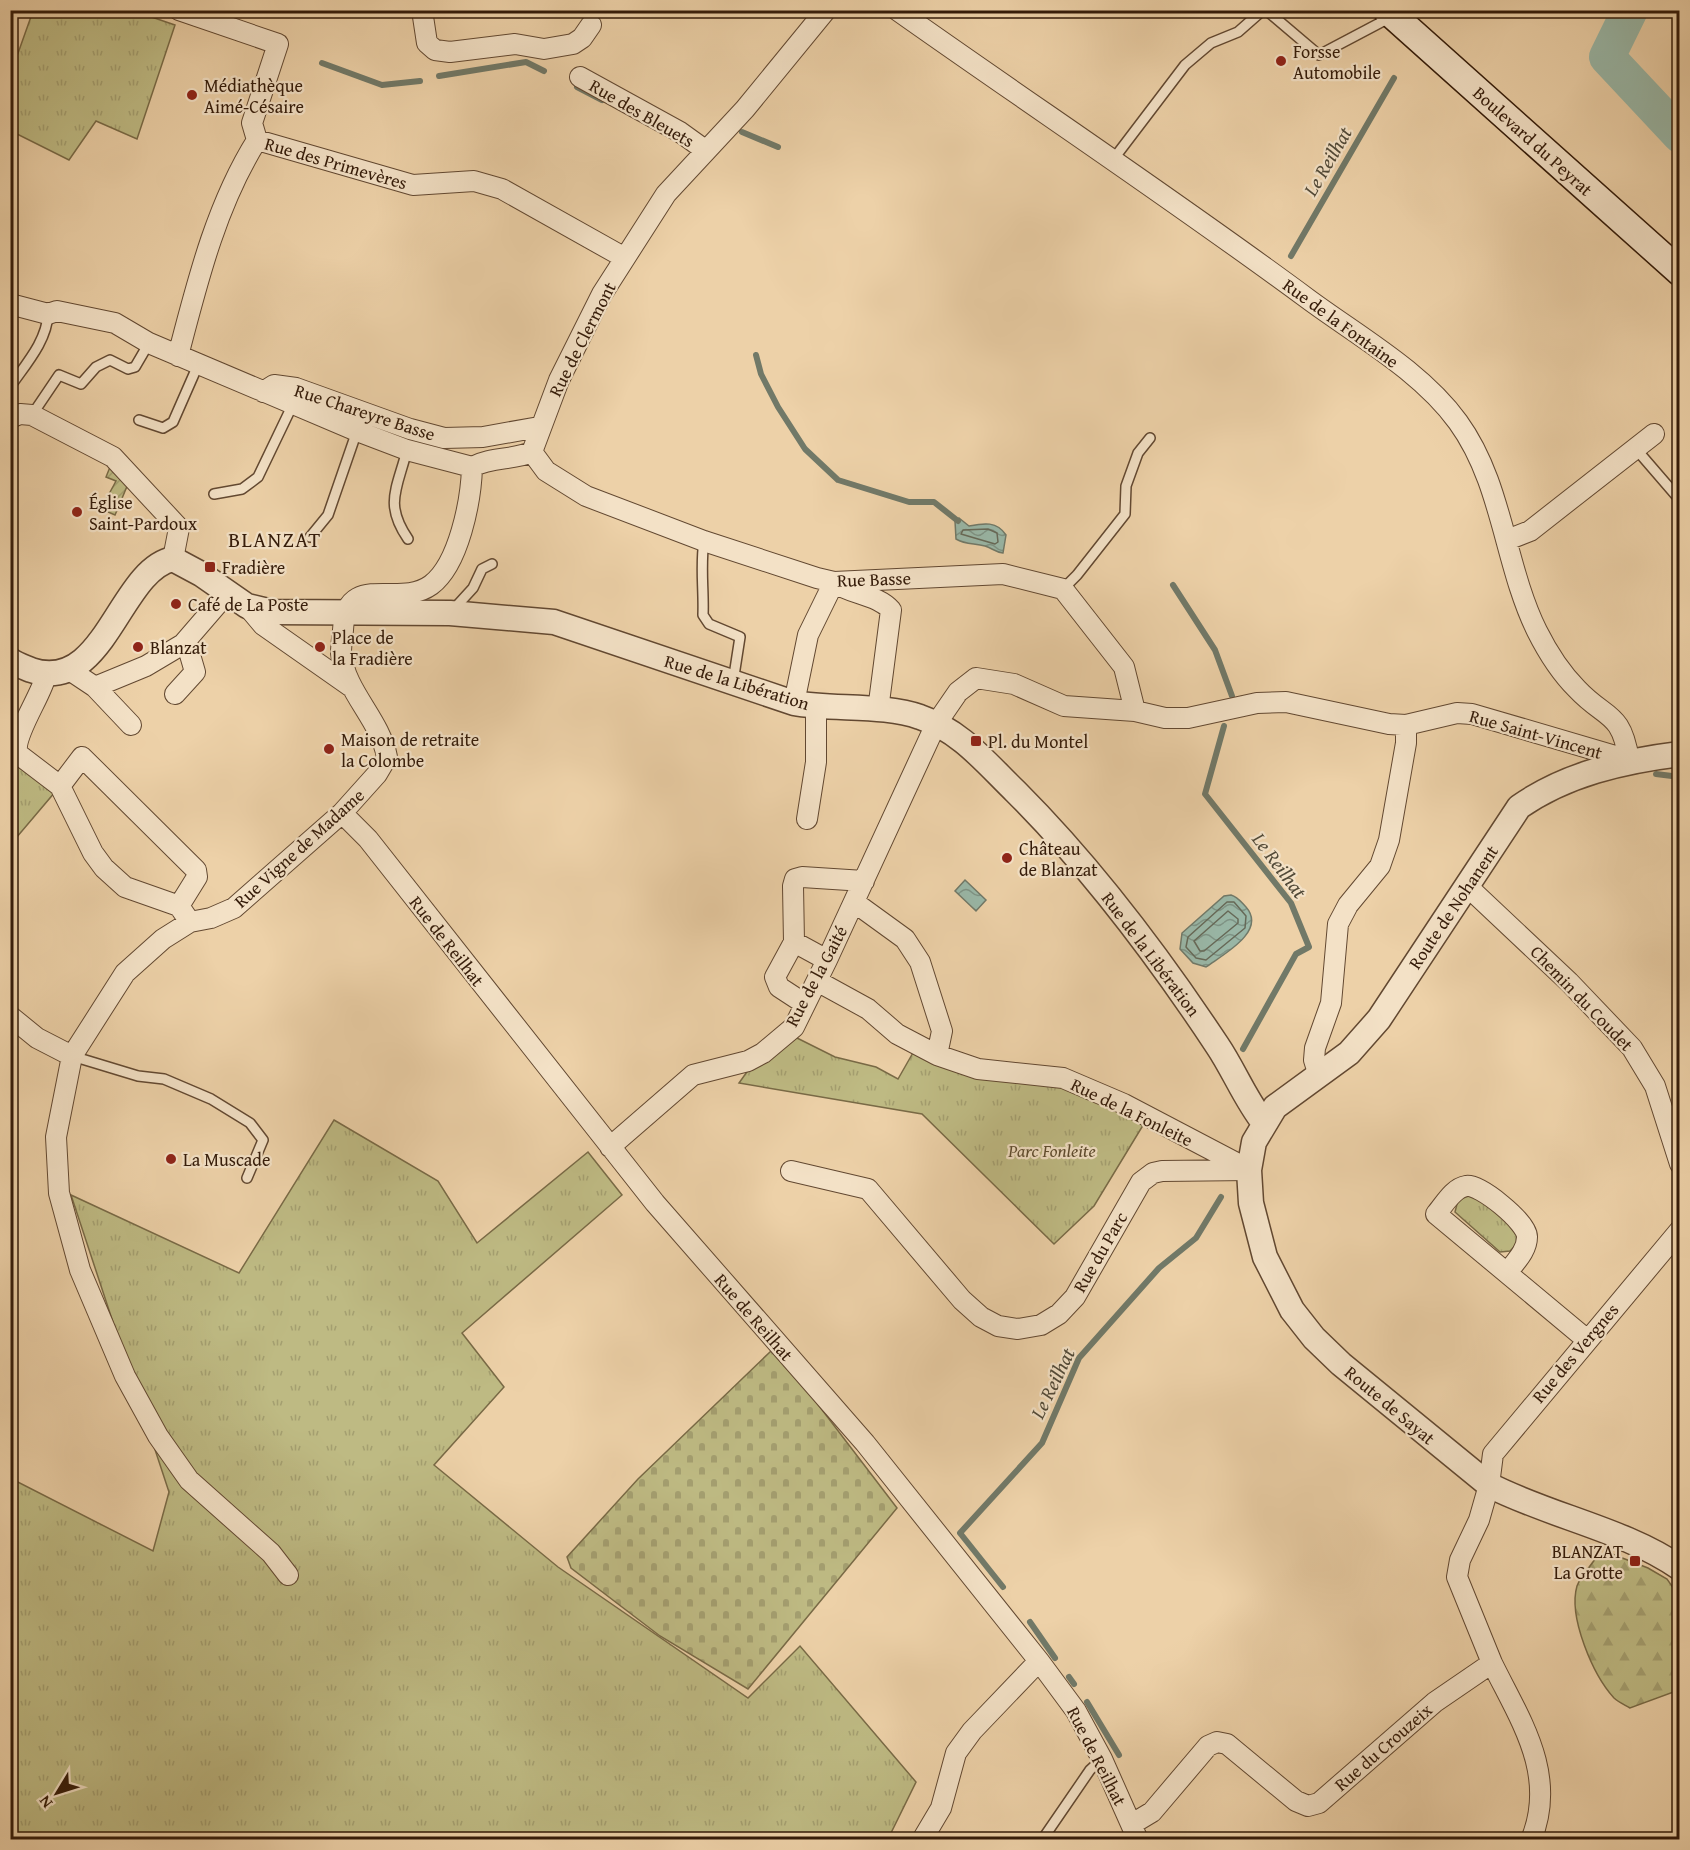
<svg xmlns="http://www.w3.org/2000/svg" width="1690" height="1850" viewBox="0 0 1690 1850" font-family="'Gentium Book Plus',serif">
<defs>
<pattern id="grass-tufts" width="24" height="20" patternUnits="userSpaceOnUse" patternTransform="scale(1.5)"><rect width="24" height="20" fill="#beba83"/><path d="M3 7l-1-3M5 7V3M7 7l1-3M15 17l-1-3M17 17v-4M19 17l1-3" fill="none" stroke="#a49f70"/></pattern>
<pattern id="forest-firs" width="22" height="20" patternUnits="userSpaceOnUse" patternTransform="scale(1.5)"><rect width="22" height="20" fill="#beba83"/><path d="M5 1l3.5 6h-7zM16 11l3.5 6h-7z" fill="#a49f70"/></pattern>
<pattern id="cemetery-stones" width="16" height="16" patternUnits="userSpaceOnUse" patternTransform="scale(1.5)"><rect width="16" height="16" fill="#beba83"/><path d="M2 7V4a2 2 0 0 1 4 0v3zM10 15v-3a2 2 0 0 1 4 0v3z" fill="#a49f70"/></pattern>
<pattern id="garden-furrows" width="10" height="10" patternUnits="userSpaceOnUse" patternTransform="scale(1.5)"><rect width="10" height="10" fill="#beba83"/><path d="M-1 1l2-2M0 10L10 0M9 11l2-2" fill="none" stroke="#a49f70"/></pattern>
<pattern id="water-waves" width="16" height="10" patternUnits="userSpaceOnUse" patternTransform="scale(1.5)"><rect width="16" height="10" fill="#99b7a7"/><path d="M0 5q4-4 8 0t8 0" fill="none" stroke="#7e9486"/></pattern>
</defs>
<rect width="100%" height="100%" fill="#edd1a8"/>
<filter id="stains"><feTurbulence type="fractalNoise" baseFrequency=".00333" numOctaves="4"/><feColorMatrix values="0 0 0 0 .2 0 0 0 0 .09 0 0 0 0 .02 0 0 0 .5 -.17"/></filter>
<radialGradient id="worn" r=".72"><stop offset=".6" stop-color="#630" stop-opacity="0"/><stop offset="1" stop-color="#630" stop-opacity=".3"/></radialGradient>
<path fill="url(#grass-tufts)" stroke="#796a46" stroke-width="1.5" d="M33 11H134L175 25 137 139 96 121 69 160 11 131V73Z
M11 756 55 792 11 844Z
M791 1035 835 1057 876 1067 898 1079 914 1051 1061 1082 1145 1122 1094 1206 1054 1244 922 1114 739 1083 749 1069Z
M334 1120 438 1181 477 1243 588 1152 622 1195 462 1333 504 1387 434 1465 558 1567 748 1698 800 1646 916 1782 888 1839H11L10 1478 153 1551 169 1492 71 1195 239 1273Z
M1474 1194 1517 1230 1518 1243 1510 1251 1500 1252 1455 1212 1458 1200Z"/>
<path fill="url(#forest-firs)" stroke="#796a46" stroke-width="1.5" d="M1612 1554 1648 1568 1667 1579 1679 1596V1690L1630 1708C1625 1705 1618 1702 1614 1698 1593 1675 1568 1617 1577 1586 1580 1577 1590 1567 1595 1559Z"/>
<path fill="url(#cemetery-stones)" stroke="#796a46" stroke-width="1.5" d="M771 1351 813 1398 897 1508 748 1689 660 1636 571 1568 567 1557 638 1479Z"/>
<path fill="url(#garden-furrows)" stroke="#796a46" stroke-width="1.5" d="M110 467 128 484 115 515 101 509 116 481 106 477Z"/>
<path fill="url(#water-waves)" stroke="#717968" stroke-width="1.5" d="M959 518 969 526C984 523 997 521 1006 535L1003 553C995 552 992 548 985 546 974 543 966 545 956 539L955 521Z
M965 880 986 900 976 911 955 891Z
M1231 895C1238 897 1241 902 1246 907 1267 931 1224 954 1206 967L1193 963 1180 949 1182 933 1224 896Z"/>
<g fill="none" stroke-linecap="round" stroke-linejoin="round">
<path stroke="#666958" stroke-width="1.5" d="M963 530 988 529 997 533 998 542 995 544 961 534Z
M1227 902H1234L1246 916 1245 928 1206 960 1196 958 1186 947 1188 937Z
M1228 911 1238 919V923L1204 951H1200L1194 941Z"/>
<path stroke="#717968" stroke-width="6" d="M322 63 382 85 420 81
M439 76 526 62 544 71
M577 87 602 100
M742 132 778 147
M1291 256 1394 78
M756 355 761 374 778 407 805 449 838 480 909 502H934L958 521
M1173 585 1215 650 1232 696
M1224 726 1205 794 1291 903 1309 947 1296 954 1243 1049
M1656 774 1680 777
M1003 1587 960 1533 1042 1443 1079 1358 1159 1268 1196 1238 1221 1197
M1030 1622 1055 1658
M1069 1677 1074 1684
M1087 1702 1119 1755"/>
<path stroke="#99b7a7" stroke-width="36" d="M1630 10 1607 57 1680 135"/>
<g stroke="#624831" stroke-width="12">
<path id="service" d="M1266 10 1319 55 1391 17
M1112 161 1185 65 1211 43 1238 32 1263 10
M10 387C25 365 47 341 48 314
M32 415 59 375 81 384 96 367 110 360 128 369 135 367 149 343
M139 420 163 428 173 422 198 365
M1636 449 1680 500
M407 450C397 489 384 504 408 539
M214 494 242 489 258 477 293 404
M310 537 328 515 357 431
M704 541C700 566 704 590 703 615L709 624 740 637 733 682
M1063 589 1077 575 1125 514 1126 486 1138 453 1150 438
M452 611 473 588 482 569 492 564
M72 1056 138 1076 164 1079 211 1099 250 1123 263 1140 247 1178
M1042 1840 1090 1770 1102 1759"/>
</g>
<g stroke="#624831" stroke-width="22">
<path id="minor" d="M179 10 278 44 252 123 257 140
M422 10 427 43 435 50 450 52 515 44 544 49 573 44 582 38 591 25
M580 77 680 132 705 150
M257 140 413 185 474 181 502 189 625 258
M10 304 48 314 57 311 115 323 149 343 357 431 407 450 472 467
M178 356C197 283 216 205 257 140
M263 392 274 385 296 388 410 429 444 438 483 437 539 427
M10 418 20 414 32 415 113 457 179 528 173 559
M532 452 546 471 586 496 704 541 817 578 834 582 1003 574 1063 589 1124 667 1135 711
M1507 540 1530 531 1654 434
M247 606 263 625 350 686
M68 669 95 687 146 666 183 644 227 593
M46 675C42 695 11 738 18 754L60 786 93 853 104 868 125 887 179 906 190 922
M95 687 131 725
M175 694 195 672 186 641
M794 703 808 635 834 582C851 595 877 594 891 610L878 710
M60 786 82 757 196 870 197 877 179 906
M342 813 368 839 655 1203 865 1443 1039 1661 1076 1711 1102 1759 1138 1840
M807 819 816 762V707
M1467 886 1569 982 1632 1048 1655 1086 1680 1164
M854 902 905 939 920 962 942 1031 937 1055
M794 942 827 960
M817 981 868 1009 897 1034 937 1055 978 1069 1063 1078 1124 1104 1246 1168
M805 1004 779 987 775 977 794 942 793 886 795 879 802 877 864 881
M10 1016 37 1038 72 1056
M1319 1076 1314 1060 1315 1048 1331 1003 1338 924 1348 905 1380 866 1389 840 1406 743V725
M610 1147 693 1075 748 1061 763 1053 794 1027 827 960 936 724 958 692 976 678 1014 684 1064 706 1135 711 1165 718H1188L1257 703 1286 702 1389 724 1406 725 1457 713 1472 714 1629 760C1621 710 1606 720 1577 689 1561 673 1547 651 1537 631 1504 564 1503 484 1458 422 1421 371 1358 336 1308 299 1173 199 1034 107 897 10
M791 1171 868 1189 962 1300 981 1317 998 1326 1018 1329 1041 1325 1059 1314 1075 1297 1141 1182 1153 1173 1162 1171 1249 1170
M1507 1273C1515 1262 1527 1251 1527 1237 1528 1223 1479 1183 1466 1186 1453 1188 1444 1205 1436 1214L1586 1339
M288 1575 271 1553 189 1480 158 1436 125 1376 80 1270 59 1193 56 1137 72 1056 125 973 163 939 190 922 211 918 234 908 342 813 377 774 387 757C380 719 345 692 341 653 341 646 342 638 343 630 346 570 398 609 431 585 459 564 471 501 472 467 491 457 513 460 532 452L559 380 602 294 666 194 745 109 826 10
M1492 1663C1520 1720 1558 1774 1531 1840
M1132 1824 1152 1812 1208 1746 1217 1742 1227 1744 1296 1801 1308 1806 1319 1803 1435 1702 1492 1663 1457 1577 1460 1560 1479 1520 1489 1485 1493 1454 1680 1230
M922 1840 941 1808 956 1753 972 1731 1039 1661"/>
</g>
<g stroke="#624831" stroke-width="27">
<path id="tertiary" d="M10 660C17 665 24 667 31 670 105 695 119 570 173 559L201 574 247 606 272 612 450 613 554 622 794 703C832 710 885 704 920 717 961 731 986 763 1016 792 1092 868 1158 956 1217 1045 1234 1070 1245 1099 1264 1123
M1680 754C1623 761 1566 774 1519 807L1379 1019 1349 1053 1275 1107 1254 1142 1249 1170 1251 1203 1265 1257 1292 1310 1314 1338 1341 1364 1489 1485C1549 1516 1626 1530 1680 1568"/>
</g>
<g stroke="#341b09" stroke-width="30">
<path id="secondary" d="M1387 10 1680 272"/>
</g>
<use href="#service" stroke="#f3e1c6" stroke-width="9"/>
<use href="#minor" stroke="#f3e1c6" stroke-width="20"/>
<use href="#tertiary" stroke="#f3e1c6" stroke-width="24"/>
<use href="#secondary" stroke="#f3e1c6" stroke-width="27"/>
</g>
<g fill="#8f2418" stroke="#f3e1c6" stroke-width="2">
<circle cx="1281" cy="61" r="6"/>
<circle cx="192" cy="95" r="6"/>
<circle cx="77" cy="512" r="6"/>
<rect x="204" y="561" width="12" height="12" rx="3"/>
<circle cx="176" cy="604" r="6"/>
<circle cx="138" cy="647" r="6"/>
<circle cx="320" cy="647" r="6"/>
<rect x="970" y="735" width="12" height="12" rx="3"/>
<circle cx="329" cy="749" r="6"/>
<circle cx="1007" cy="858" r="6"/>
<circle cx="171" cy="1159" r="6"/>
<rect x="1629" y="1555" width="12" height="12" rx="3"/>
</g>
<g text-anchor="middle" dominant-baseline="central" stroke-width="4.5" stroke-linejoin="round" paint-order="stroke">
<g font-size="18" fill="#341b09" stroke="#f3e1c6" text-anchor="start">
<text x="1293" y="51">Forsse<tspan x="1293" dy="21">Automobile</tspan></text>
<text x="204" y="85">Médiathèque<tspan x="204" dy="21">Aimé-Césaire</tspan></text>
<text x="89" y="502">Église<tspan x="89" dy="21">Saint-Pardoux</tspan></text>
<text x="222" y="567">Fradière</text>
<text x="188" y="604">Café de La Poste</text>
<text x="332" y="637">Place de<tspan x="332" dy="21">la Fradière</tspan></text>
<text x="150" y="647">Blanzat</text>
<text x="341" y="739">Maison de retraite<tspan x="341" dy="21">la Colombe</tspan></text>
<text x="988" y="741">Pl. du Montel</text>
<text x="1019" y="848">Château<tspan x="1019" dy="21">de Blanzat</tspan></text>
<text x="183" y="1159">La Muscade</text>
<text x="1623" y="1551" text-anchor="end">BLANZAT<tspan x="1623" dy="21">La Grotte</tspan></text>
</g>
<g font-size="18" fill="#341b09" stroke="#f3e1c6">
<text transform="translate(642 113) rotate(30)">Rue des Bleuets</text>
<text transform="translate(1533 141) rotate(42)">Boulevard du Peyrat</text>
<text transform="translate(336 163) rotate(16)">Rue des Primevères</text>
<text transform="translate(1341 323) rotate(36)">Rue de la Fontaine</text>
<text transform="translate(582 339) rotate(-63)">Rue de Clermont</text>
<text transform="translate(365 412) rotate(18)">Rue Chareyre Basse</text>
<text transform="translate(874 579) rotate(-2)">Rue Basse</text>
<text transform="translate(737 682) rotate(17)">Rue de la Libération</text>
<text transform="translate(1536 734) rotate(16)">Rue Saint-Vincent</text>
<text transform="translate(299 848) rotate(-42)">Rue Vigne de Madame</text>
<text transform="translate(1453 907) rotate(-56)">Route de Nohanent</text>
<text transform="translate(447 941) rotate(52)">Rue de Reilhat</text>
<text transform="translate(1151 954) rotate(53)">Rue de la Libération</text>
<text transform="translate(816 976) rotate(-62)">Rue de la Gaité</text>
<text transform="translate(1582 998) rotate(46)">Chemin du Coudet</text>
<text transform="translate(1132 1112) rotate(26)">Rue de la Fonleite</text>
<text transform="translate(1100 1252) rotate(-60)">Rue du Parc</text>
<text transform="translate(754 1317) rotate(49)">Rue de Reilhat</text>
<text transform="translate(1575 1353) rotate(-50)">Rue des Vergnes</text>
<text transform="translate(1390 1405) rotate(40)">Route de Sayat</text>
<text transform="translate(1383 1747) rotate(-41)">Rue du Crouzeix</text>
<text transform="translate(1097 1756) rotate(63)">Rue de Reilhat</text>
</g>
<g font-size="18" font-style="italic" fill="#5d4b2e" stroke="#f3e1c6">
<text x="1052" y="1150">Parc Fonleite</text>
</g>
<g font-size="20" font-style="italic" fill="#524a38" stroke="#f3e1c6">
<text transform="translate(1327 161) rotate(-60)">Le Reilhat</text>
<text transform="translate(1280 865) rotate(53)">Le Reilhat</text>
<text transform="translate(1052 1383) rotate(-64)">Le Reilhat</text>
</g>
<g font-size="21" letter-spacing="1.5" fill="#341b09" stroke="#f3e1c6">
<text x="275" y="539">BLANZAT</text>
</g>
</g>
<rect width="1690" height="1850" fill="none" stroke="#edd1a8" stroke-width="36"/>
<rect x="12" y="12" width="1666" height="1826" fill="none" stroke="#341b09" stroke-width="3"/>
<rect x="18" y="18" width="1654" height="1814" fill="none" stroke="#341b09" stroke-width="1.5"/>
<g transform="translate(57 1793) rotate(232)" stroke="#f3e1c6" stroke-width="4.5" paint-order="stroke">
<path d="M0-4.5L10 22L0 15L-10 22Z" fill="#341b09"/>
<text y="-9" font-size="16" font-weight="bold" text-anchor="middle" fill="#341b09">N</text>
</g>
<rect width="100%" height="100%" filter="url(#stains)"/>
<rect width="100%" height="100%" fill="url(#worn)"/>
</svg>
